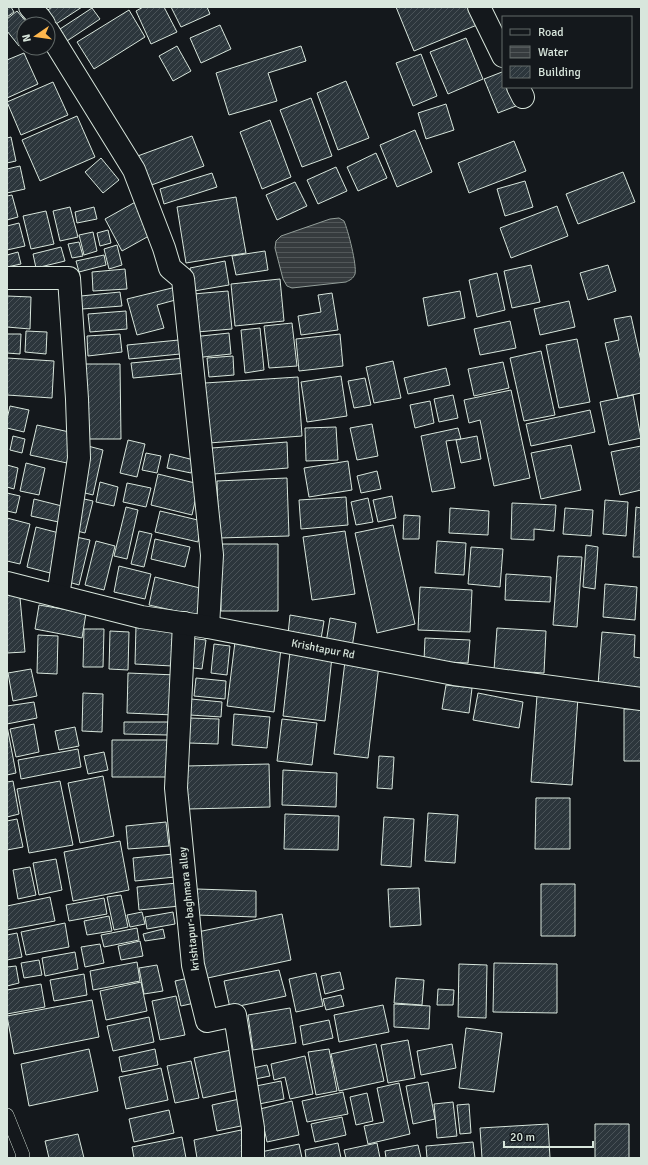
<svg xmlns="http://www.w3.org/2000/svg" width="648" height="1165" viewBox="0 0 648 1165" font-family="Signika,sans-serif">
<defs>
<pattern id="water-rules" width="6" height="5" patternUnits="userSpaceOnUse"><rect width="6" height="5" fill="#363b3e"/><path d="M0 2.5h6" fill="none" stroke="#525759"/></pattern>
<pattern id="building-hatch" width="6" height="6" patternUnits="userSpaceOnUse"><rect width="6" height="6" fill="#2c363c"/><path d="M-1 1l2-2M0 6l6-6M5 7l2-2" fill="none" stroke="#4a5358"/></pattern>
</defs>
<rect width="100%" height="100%" fill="#14181c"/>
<path fill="url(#water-rules)" stroke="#939e99" d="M339 218 344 221C348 230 357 265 355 274 353 279 350 280 346 282L292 288 287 286 283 279 275 248 276 241 281 236 330 219Z"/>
<path fill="url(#building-hatch)" stroke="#d8e6dc" d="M7 7H11L14 12 7 17Z
M52 7H82L56 24 48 10Z
M143 7H164L177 32 151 44 136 11Z
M171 7H207L210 14 181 27Z
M396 7H470L477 25 414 51Z
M92 8 100 19 67 41 60 29Z
M129 10 145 37 94 69 77 42Z
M17 11 28 24H24V42L19 46 7 31V19Z
M220 25 231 49 201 63 190 38Z
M466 38 483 79 448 94 430 52Z
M177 46 191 71 173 81 159 56Z
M301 46 306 61 268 73 277 101 229 115 216 73Z
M24 53 38 84 7 98V60Z
M421 54 437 96 413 106 396 63Z
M502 72 503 75V87H508L516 106 498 113 484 79Z
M346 81 369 138 338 150 317 93Z
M53 82 68 115 21 135 7 102Z
M311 98 332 156 302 167 280 110Z
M446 104 454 130 426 139 418 113Z
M77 116 95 157 40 181 22 140Z
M270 120 291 177 262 189 240 132Z
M415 130 432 172 397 187 380 145Z
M192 136 204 166 146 187 135 157Z
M11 137 16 161 7 163V138Z
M514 141 526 171 469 193 458 163Z
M376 153 387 178 358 191 347 167Z
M101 158 119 180 103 193 85 172Z
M20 166 25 189 7 193V169Z
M336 167 347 191 318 204 307 180Z
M623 172 635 202 578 224 566 194Z
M212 173 217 187 164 204 160 189Z
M525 181 533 207 505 216 497 189Z
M295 182 307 206 277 220 266 195Z
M12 195 18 217 7 220V196Z
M236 197 246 253 186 263 177 207Z
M139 200 156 232 122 251 105 219Z
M557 206 568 236 511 258 500 228Z
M70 207 78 237 60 241 53 211Z
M94 207 97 219 77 223 75 212Z
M46 211 54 244 31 249 23 216Z
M19 223 25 246 7 250V226Z
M108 230 111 243 100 246 97 233Z
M93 232 97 251 84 255 79 235Z
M79 242 83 256 72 258 68 244Z
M117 245 122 265 109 269 104 249Z
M61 247 65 261 36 268 33 254Z
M265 251 268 270 236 275 232 256Z
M18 252 21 264 7 267V255Z
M104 255 106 265 79 272 76 261Z
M225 261 229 285 194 291 190 268Z
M531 265 540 302 512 308 504 271Z
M608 265 616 291 588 300 580 273Z
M125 269 127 289 93 291 92 272Z
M497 273 505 310 477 317 469 280Z
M280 279 284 321 235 326 231 284Z
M176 287 179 299 157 305 164 328 137 335 127 299Z
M228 291 232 329 197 332 193 294Z
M460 291 465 318 428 326 423 298Z
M120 292 122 306 82 309 81 296Z
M332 293 338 330 301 335 298 316 321 312 318 295Z
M7 296 31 297 30 329 7 327Z
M569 301 575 327 540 335 534 309Z
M126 311 127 329 90 332 88 314Z
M631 316 641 361V393L618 398 605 343 619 340 614 319Z
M510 321 516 348 480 355 474 329Z
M292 323 297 366 269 368 264 326Z
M260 328 264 370 245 373 241 330Z
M26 331 47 332 46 354 25 352Z
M229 333 231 354 194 358 192 337Z
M7 334H21L20 354 7 353Z
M120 334 122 352 88 356 87 336Z
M340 334 343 366 299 371 296 339Z
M577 339 590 402 559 408 546 345Z
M179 340 180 354 129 359 127 345Z
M541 351 555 415 524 421 510 358Z
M233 356 234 375 209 377 207 358Z
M7 358 54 361 52 398 7 395Z
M185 358 187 373 133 378 131 363Z
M393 361 401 398 374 403 366 367Z
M503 362 509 388 474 396 468 369Z
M84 364H120L121 439H85Z
M446 368 450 385 408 394 404 378Z
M341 376 347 416 307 422 301 382Z
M298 377 302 436 209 443 205 383Z
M365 378 371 405 354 408 348 381Z
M511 390 530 478 494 486 480 420 469 423 464 400Z
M453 395 458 418 439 422 434 399Z
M633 395 641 438 609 445 600 402Z
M430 401 434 423 415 428 410 405Z
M10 406 29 410 24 432 7 428V419Z
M590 410 595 432 531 446 526 424Z
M372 424 378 456 357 460 350 428Z
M37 425 74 433 67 463 30 455Z
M336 427 338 460 306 461 305 428Z
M458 428 461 439 446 441 455 488 432 492 421 436Z
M13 436 25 439 22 453 10 450Z
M477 436 481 459 461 463 456 440Z
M128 440 145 444 137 477 120 473Z
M287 442 288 468 214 474 212 448Z
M571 445 581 490 541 499 531 453Z
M88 446 103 450 93 495 77 491Z
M641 446V490L620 495 611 452Z
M146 453 161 456 157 473 142 470Z
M170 454 194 460 191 473 167 468Z
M348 461 352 490 309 497 304 468Z
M26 463 45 468 39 495 20 491Z
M7 465 18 468 14 489 7 487Z
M377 471 381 489 361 493 357 476Z
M158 474 199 484 192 515 151 505Z
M287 478 289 536 219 538 217 481Z
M100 482 118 487 114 506 96 502Z
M127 483 151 488 146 507 123 502Z
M7 493 20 496 16 513 7 511Z
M392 496 396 518 378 522 373 500Z
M346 497 348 525 301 529 299 500Z
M80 498 93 501 85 533 73 530Z
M368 498 373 522 356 525 351 502Z
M34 499 66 507 63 523 31 516Z
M605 500 628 502 626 536 603 534Z
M512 503 556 505 554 531 534 529V540L511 539Z
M126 507 138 510 127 559 114 556Z
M636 507 641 508V557H633Z
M450 508 489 511 488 535 449 533Z
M565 508 593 510 591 536 563 534Z
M160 511 202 521 198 542 155 532Z
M404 515 420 516 419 539H403Z
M7 518 30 524 20 564 7 561Z
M393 525 415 624 377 633 355 533Z
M36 527 63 534 54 574 27 567Z
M139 531 152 534 144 567 131 564Z
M345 531 355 594 312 600 303 537Z
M76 537 90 540 79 585 65 581Z
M155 539 190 547 185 567 151 559Z
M96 541 115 546 104 590 85 585Z
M437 541 466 543 464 575 435 573Z
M221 544H278V611H221Z
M586 545 598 547 595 589 583 587Z
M471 547 503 549 500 587 468 584Z
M558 556 582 557 577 627 553 625Z
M119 566 151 574 145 599 114 592Z
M506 574 551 577 550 602 505 600Z
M155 577 204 589 198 616 149 605Z
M605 584 637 587 635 620 603 617Z
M19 587 25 652 7 653V588Z
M420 587 472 590 470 632 418 630Z
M39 605 86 613 82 638 35 629Z
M290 615 324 621 321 639 288 634Z
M330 618 356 623 352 647 326 643Z
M136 626 173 627 172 666 135 664Z
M497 628 546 631 544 673 494 670Z
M84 629H104L103 667H83Z
M110 631 129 632 128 670 109 669Z
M602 632 635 635 634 657 641 658V688L598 685Z
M38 635 58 636 57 674 37 673Z
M190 638 206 640 202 669 186 667Z
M425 638 470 640 468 663 424 661Z
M235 642 281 648 274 712 227 706Z
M214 644 230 646 227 675 211 673Z
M290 652 332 657 325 721 283 716Z
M345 661 379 665 368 758 334 754Z
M31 669 37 696 13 701 8 673Z
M128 673 176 675 174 715 127 713Z
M196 678 226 681 225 699 194 696Z
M446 685 472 688 469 713 442 709Z
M83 693 103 694 102 732 82 731Z
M478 693 523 702 519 728 473 720Z
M537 695 578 697 572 785 531 782Z
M191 699 222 702 221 717 190 715Z
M34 702 37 718 7 724V706Z
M624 709H641V761H624Z
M234 714 270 717 267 748 232 745Z
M189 718 219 719 218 744 189 743Z
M282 719 317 723 312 765 277 761Z
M124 722H168V735L124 734Z
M34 724 39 752 16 757 10 729Z
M7 726 16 773 7 775Z
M75 727 79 746 59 750 55 731Z
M112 740H169V777H112Z
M78 749 81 767 21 779 18 760Z
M104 752 108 770 88 774 84 756Z
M379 756 394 757 392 789 377 788Z
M269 764 270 807 188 809 186 766Z
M283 770 337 773 336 807 282 805Z
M103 776 114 836 80 843 68 783Z
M13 781 19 814 7 817V782Z
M60 781 73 845 29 853 17 789Z
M536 798H570V849H535Z
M428 813 458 815 455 863 425 861Z
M285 814 339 816 338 850 284 849Z
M384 817 414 819 411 867 381 865Z
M17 819 23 847 7 850V821Z
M166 822 169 846 128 849 126 826Z
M120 841 129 890 73 901 64 852Z
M173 854 175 877 135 881 133 858Z
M56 859 62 890 39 895 33 863Z
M30 867 36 895 18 899 13 870Z
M177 883 180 906 139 910 137 887Z
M541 884H575V936H541Z
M419 888 421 925 390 927 388 889Z
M197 889 256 891V917L196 915Z
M121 895 128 927 114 930 107 897Z
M50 897 55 921 7 930V906Z
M104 898 107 914 69 921 66 905Z
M142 912 145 924 130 927 127 915Z
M173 912 175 924 147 929 145 917Z
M282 914 291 960 203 979 193 933Z
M109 916 112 931 87 935 84 921Z
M65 923 69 947 26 955 21 932Z
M137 928 139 940 104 947 101 935Z
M163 929 165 938 145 941 143 934Z
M17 933 22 957 7 960V935Z
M140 941 143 956 121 960 118 946Z
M100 944 104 963 85 967 81 947Z
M75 952 78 969 45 976 42 958Z
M39 960 42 975 24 978 21 963Z
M137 962 140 981 93 990 90 971Z
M494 963 557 964V1013L493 1012Z
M459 964 487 965 486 1018 458 1017Z
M157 965 163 991 144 994 139 968Z
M16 966 19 983 7 986V967Z
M279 970 286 996 230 1008 224 981Z
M340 972 344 989 325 994 321 976Z
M316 973 323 1006 296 1012 289 979Z
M84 974 87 995 54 1001 50 980Z
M193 977 199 1002 181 1006 175 981Z
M396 978 424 980 422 1005 394 1003Z
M141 982 147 1011 106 1020 100 991Z
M41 984 45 1007 7 1014V990Z
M438 989 454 990 453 1005H437Z
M341 995 344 1006 326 1010 323 999Z
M176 996 185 1035 160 1040 152 1001Z
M92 1000 99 1037 14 1054 7 1016Z
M394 1004 430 1006 429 1029 394 1027Z
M383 1005 389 1032 339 1042 334 1015Z
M290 1008 296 1043 253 1050 248 1015Z
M149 1017 154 1042 113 1051 107 1026Z
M329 1020 333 1038 303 1045 300 1026Z
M466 1028 502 1033 494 1092 459 1088Z
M408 1040 415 1078 388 1083 381 1045Z
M376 1044 384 1081 339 1091 331 1054Z
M452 1044 456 1068 421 1075 417 1051Z
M89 1049 98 1091 29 1106 21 1064Z
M155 1049 158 1065 122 1072 119 1057Z
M329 1049 337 1091 316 1095 308 1052Z
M231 1050 239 1090 203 1098 194 1058Z
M305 1056 313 1094 290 1099 285 1077 274 1080 271 1064Z
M191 1061 199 1098 175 1103 167 1066Z
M267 1065 270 1076 250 1080 248 1069Z
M161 1068 168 1100 126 1109 119 1077Z
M281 1081 284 1099 259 1104 256 1086Z
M428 1082 435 1119 413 1124 406 1086Z
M399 1083 410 1134 368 1144 364 1126 384 1122 377 1088Z
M343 1092 348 1114 307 1122 302 1101Z
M367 1093 373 1121 356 1125 350 1097Z
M244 1098 250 1124 217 1131 212 1105Z
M292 1101 299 1135 267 1142 260 1109Z
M453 1102 457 1136 437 1138 434 1104Z
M469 1104 471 1133 460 1134 457 1105Z
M169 1110 174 1133 134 1142 129 1119Z
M342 1117 346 1135 315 1142 311 1124Z
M548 1124 550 1158H482L480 1128Z
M595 1124H629V1158H595Z
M241 1130 247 1158H197L194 1140Z
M78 1134 84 1158H49L45 1141Z
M182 1137 186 1158H134L132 1147Z
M473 1142 475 1158H427L426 1146Z
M338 1143 341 1158H306L305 1150Z
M377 1143 380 1158H346L344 1150Z
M299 1144 302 1158H257L256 1153Z
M418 1145 421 1158H386L385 1151Z"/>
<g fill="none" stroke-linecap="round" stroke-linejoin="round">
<g stroke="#d8e6dc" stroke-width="14">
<path id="lane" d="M7 1115 23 1155 22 1158"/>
</g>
<g stroke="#d8e6dc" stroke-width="24">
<path id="street" d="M30 7 39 17 44 24
M479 7 503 56
M48 31 134 170 164 248 170 268 183 279 212 555 208 627
M518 87 523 97
M7 278H69L77 399 79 458 58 596
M184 623 176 788 193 965 207 1021 235 1015 253 1128V1158"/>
</g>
<g stroke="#d8e6dc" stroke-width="24">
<path id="secondary" d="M7 583 141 617 208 627 454 674 641 699"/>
</g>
<use href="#lane" stroke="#14181c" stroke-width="13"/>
<use href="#street" stroke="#14181c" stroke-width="22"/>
<use href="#secondary" stroke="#14181c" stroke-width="22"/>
</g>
<g text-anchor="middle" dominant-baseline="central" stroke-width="3" stroke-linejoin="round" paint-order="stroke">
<g font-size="11" fill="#d8e6dc" stroke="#14181c">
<text transform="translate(323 649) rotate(11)">Krishtapur Rd</text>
<text transform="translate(189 909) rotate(-96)">krishtapur-baghmara alley</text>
</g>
</g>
<rect width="648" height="1165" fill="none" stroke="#d8e6dc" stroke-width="16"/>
<rect x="502" y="16" width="130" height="72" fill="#14181c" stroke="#626a69"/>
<rect x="510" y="29" width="20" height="6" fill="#14181c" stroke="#626a69"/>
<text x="538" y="36" font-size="12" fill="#d8e6dc">Road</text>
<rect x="510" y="46" width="20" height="12" fill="url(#water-rules)" stroke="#626a69"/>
<text x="538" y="56" font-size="12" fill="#d8e6dc">Water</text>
<rect x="510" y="66" width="20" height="12" fill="url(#building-hatch)" stroke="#626a69"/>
<text x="538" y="76" font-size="12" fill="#d8e6dc">Building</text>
<g transform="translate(36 36) rotate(257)"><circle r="19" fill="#14181c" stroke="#626a69"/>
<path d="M0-3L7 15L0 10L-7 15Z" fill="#ffb74d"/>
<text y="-6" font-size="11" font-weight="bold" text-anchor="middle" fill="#d8e6dc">N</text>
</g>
<path d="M504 1141v6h89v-6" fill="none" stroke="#d8e6dc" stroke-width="2"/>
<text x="510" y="1141" font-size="12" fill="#d8e6dc" stroke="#14181c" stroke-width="3" paint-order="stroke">20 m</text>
</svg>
